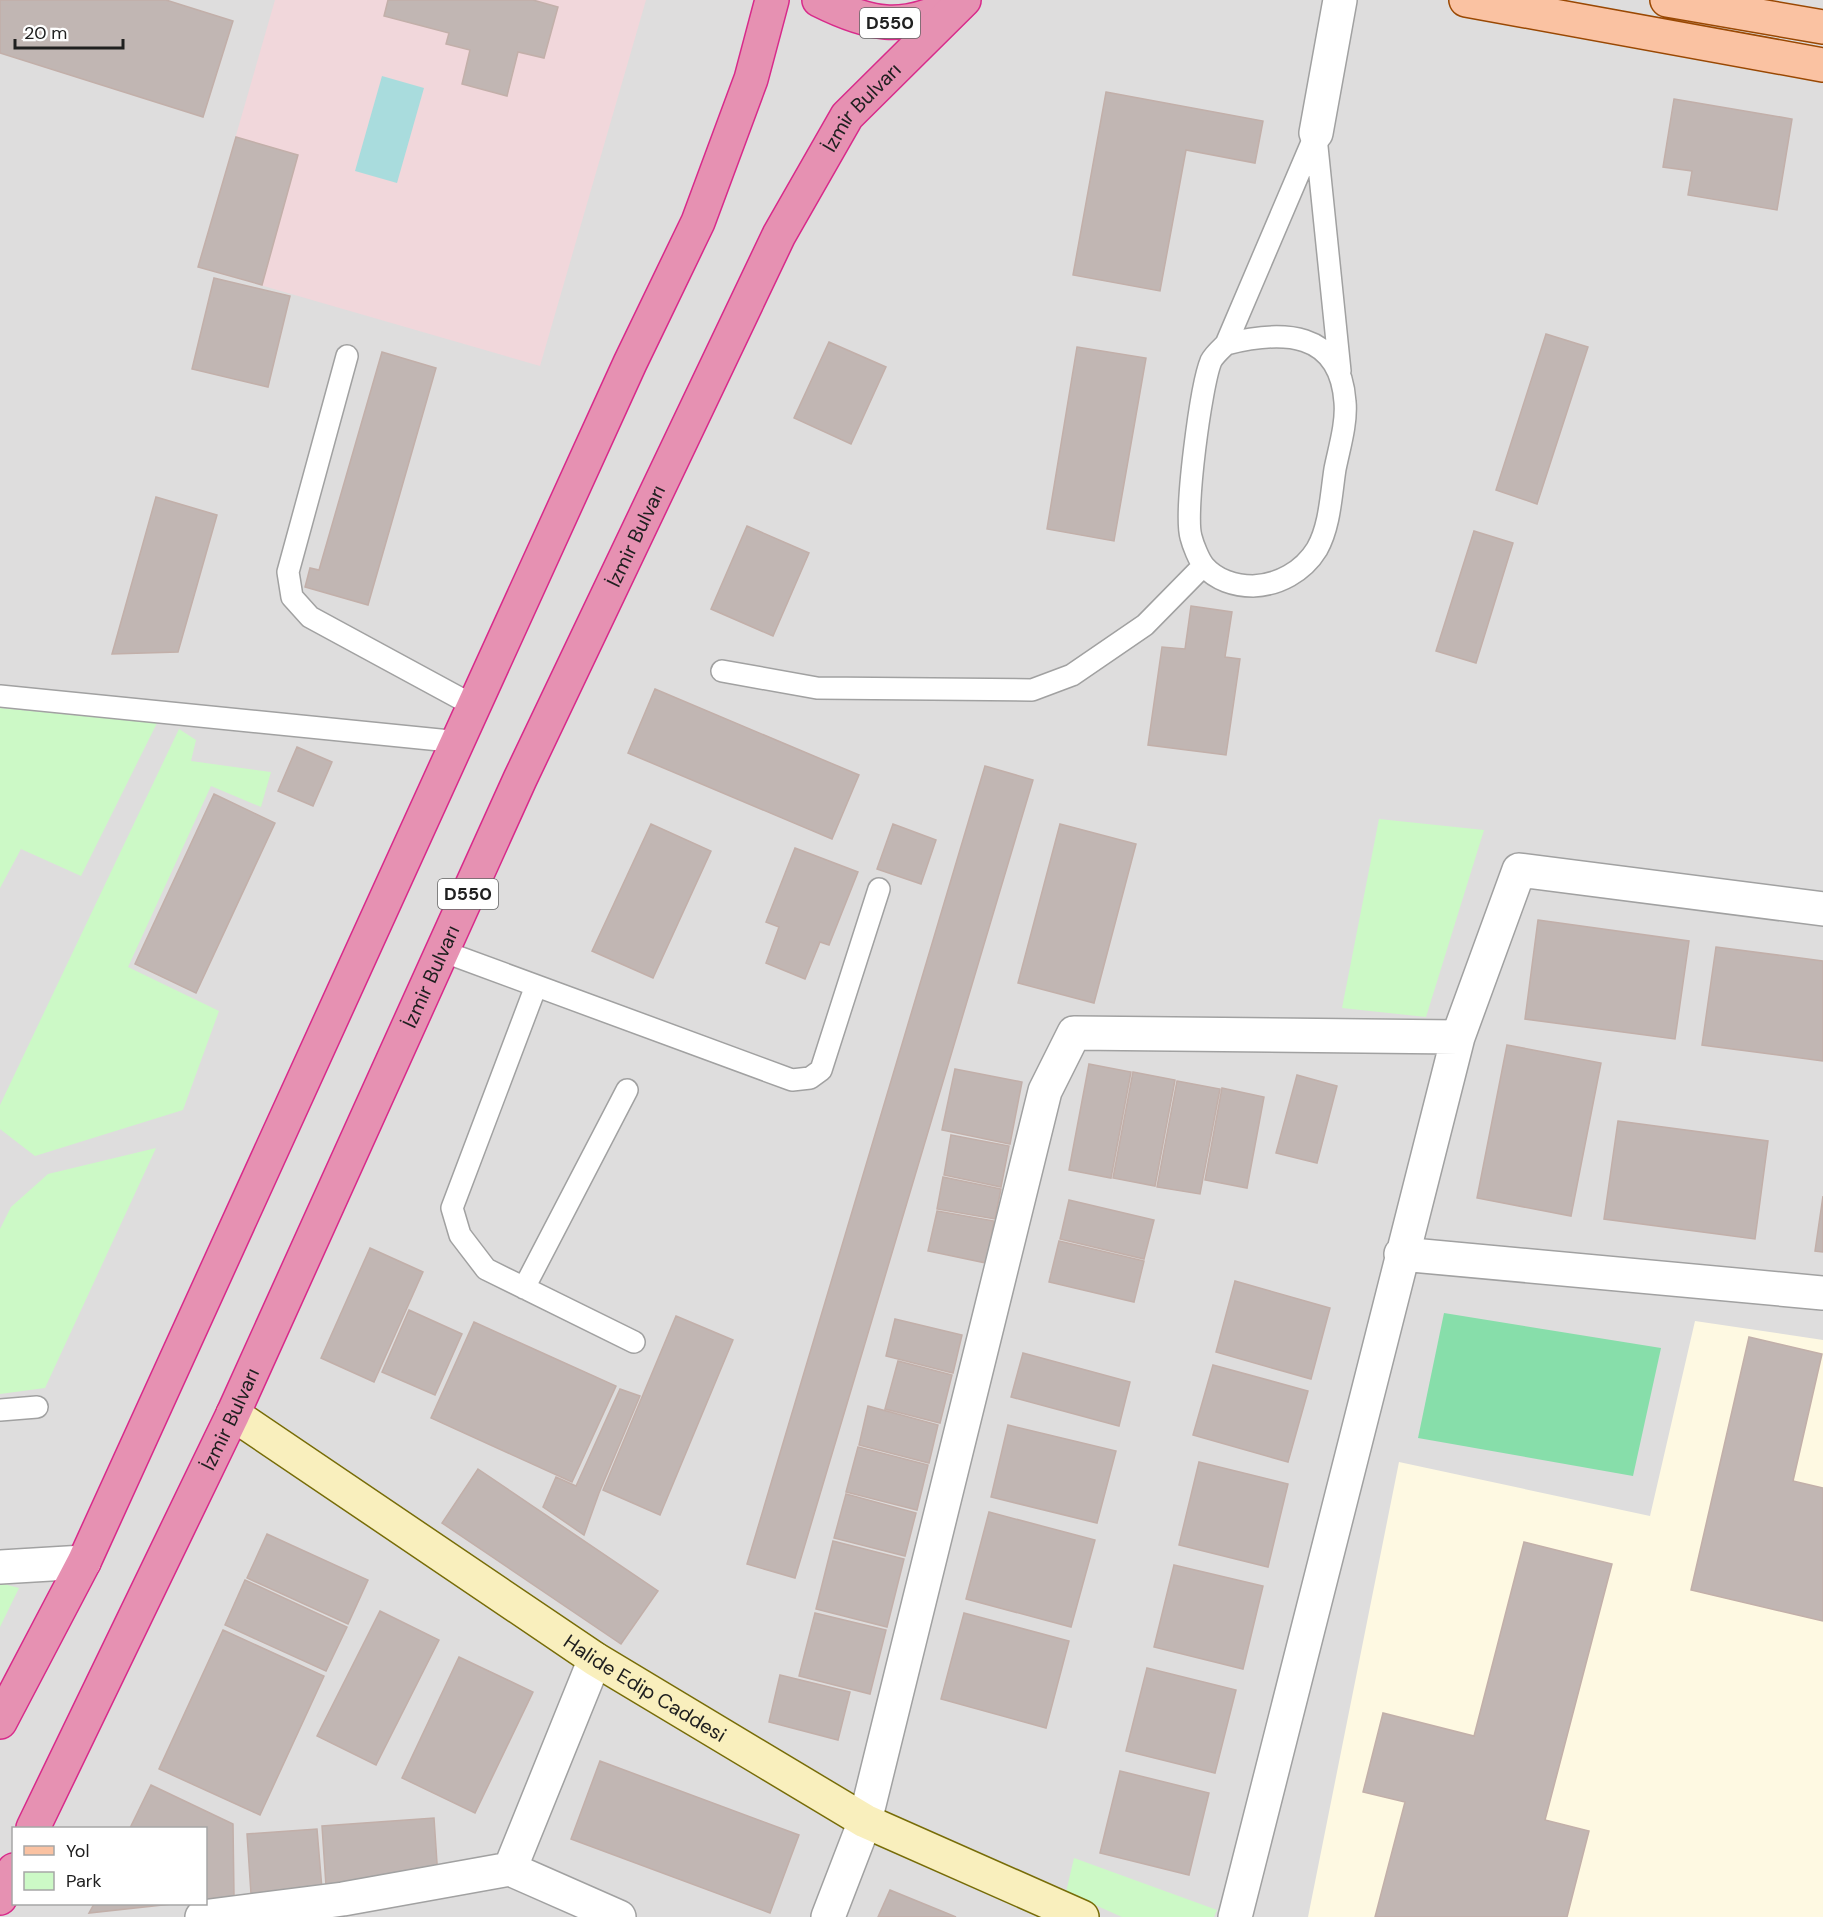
<svg xmlns="http://www.w3.org/2000/svg" width="1823" height="1917" viewBox="0 0 1823 1917" font-family="'DM Sans',sans-serif">
<rect width="100%" height="100%" fill="#f1ebe7"/>
<path fill="#dedddd" fill-rule="evenodd" d="M0 0H1823V1917H0ZM14 1828H206V1904H14Z"/>
<path fill="#f1d7db" d="M275 0H646L540 366 198 267Z"/>
<path fill="#fef9e2" d="M1695 1321 1823 1340V1917H1308L1399 1462 1650 1516Z"/>
<path fill="#ccf9c6" d="M0 708 157 723 81 876 21 849 0 888Z
M179 729 196 740 191 761 271 772 261 807 211 786 128 967 219 1011 183 1110 35 1156 0 1129V1105Z
M1379 819 1484 830 1426 1017 1342 1008Z
M156 1148 45 1388 0 1394V1229L11 1207 48 1174Z
M0 1583 19 1588 0 1627Z
M1074 1858 1217 1910 1214 1917H1122L1066 1892Z"/>
<path fill="#87deaa" d="M1444 1313 1661 1348 1633 1476 1418 1438Z"/>
<path fill="#a9dcdd" d="M382 76 424 88 397 183 355 171Z"/>
<path fill="#c1b6b3" stroke="#c2afa9" stroke-width="1.5" d="M0 0H166L233 21 203 117 0 53Z
M388 0H533L558 7 544 58 518 52 507 96 462 84 470 50 446 44 449 33 384 16Z
M1106 92 1263 121 1255 163 1186 150 1160 291 1073 275Z
M1674 99 1792 119 1777 210 1688 195 1692 171 1663 167Z
M236 137 298 155 262 285 198 267Z
M214 278 290 296 268 387 192 369Z
M1546 334 1588 347 1537 504 1496 490Z
M829 342 886 367 851 444 794 418Z
M1077 347 1146 358 1114 541 1047 529Z
M382 352 436 368 368 605 305 587 310 568 319 570Z
M156 497 217 515 178 652 112 654Z
M747 526 809 553 773 636 711 609Z
M1474 531 1513 543 1476 663 1436 651Z
M1191 606 1232 612 1225 657 1240 659 1226 755 1148 745 1162 647 1185 649Z
M655 689 859 775 832 839 628 753Z
M297 747 332 762 313 806 278 791Z
M985 766 1033 780 795 1578 747 1564Z
M214 794 275 823 196 993 135 964Z
M651 824 711 851 653 978 592 951Z
M893 824 936 840 921 884 877 869Z
M1060 824 1136 844 1094 1003 1018 983Z
M795 848 858 872 829 945 820 942 805 979 766 963 779 927 766 922Z
M1538 920 1689 941 1675 1039 1525 1019Z
M1716 947 1823 961V1061L1702 1045Z
M1507 1045 1601 1063 1571 1216 1477 1198Z
M1089 1064 1131 1072 1111 1178 1069 1170Z
M955 1069 1022 1082 1010 1144 942 1130Z
M1133 1072 1175 1080 1155 1186 1113 1178Z
M1297 1075 1337 1086 1317 1163 1276 1153Z
M1177 1081 1220 1089 1200 1194 1157 1187Z
M1222 1088 1264 1097 1247 1188 1205 1180Z
M1618 1121 1768 1141 1755 1239 1604 1219Z
M951 1135 1009 1146 1001 1187 944 1175Z
M943 1177 1001 1189 995 1219 937 1209Z
M1823 1196V1252L1815 1251Z
M1069 1200 1154 1220 1144 1259 1060 1239Z
M937 1211 994 1221 986 1263 928 1251Z
M1059 1241 1144 1261 1134 1302 1049 1282Z
M370 1248 423 1272 374 1382 321 1358Z
M1235 1281 1330 1308 1311 1379 1216 1352Z
M409 1310 462 1334 435 1395 382 1372Z
M676 1316 733 1340 660 1515 603 1490Z
M895 1319 962 1335 953 1373 886 1356Z
M474 1322 616 1386 572 1482 431 1418Z
M1749 1337 1822 1354 1793 1481 1823 1488V1621L1691 1590Z
M1023 1353 1130 1382 1119 1426 1011 1397Z
M898 1361 952 1375 940 1423 885 1409Z
M1213 1365 1308 1391 1288 1462 1193 1435Z
M620 1389 640 1396 599 1493 584 1535 543 1507 556 1477 576 1486Z
M868 1406 938 1425 929 1463 859 1445Z
M1008 1425 1116 1451 1097 1523 991 1497Z
M858 1447 928 1465 917 1510 846 1492Z
M1199 1462 1288 1484 1268 1567 1179 1545Z
M478 1469 658 1591 621 1644 442 1523Z
M846 1494 916 1513 905 1556 834 1538Z
M989 1512 1095 1540 1071 1627 966 1599Z
M267 1534 368 1580 348 1624 247 1578Z
M833 1541 904 1559 887 1627 816 1609Z
M1524 1542 1612 1564 1545 1820 1589 1831 1567 1917H1375L1405 1802 1363 1792 1383 1713 1474 1736Z
M1174 1565 1263 1586 1243 1669 1154 1647Z
M245 1580 347 1627 326 1671 225 1625Z
M380 1611 439 1640 376 1765 317 1736Z
M815 1613 886 1630 870 1694 799 1676Z
M964 1613 1069 1641 1046 1728 941 1699Z
M223 1630 324 1676 260 1815 159 1769Z
M459 1657 533 1692 475 1813 402 1778Z
M1147 1668 1236 1690 1215 1773 1126 1751Z
M780 1675 850 1692 838 1740 769 1722Z
M600 1761 799 1835 770 1913 571 1839Z
M1120 1771 1209 1793 1189 1875 1100 1853Z
M151 1785 233 1824 234 1896 206 1900V1828H130Z
M434 1818 438 1878 326 1886 322 1826Z
M317 1829 322 1889 251 1894 247 1834Z
M890 1890 956 1917H878Z
M94 1904H172L89 1913Z"/>
<g fill="none" stroke-linecap="round" stroke-linejoin="round">
<g stroke="#a1a1a1" stroke-width="24">
<path id="lane" d="M1316 137 1340 371
M1226 344C1282 330 1340 330 1345 402 1347 423 1339 449 1335 469 1331 495 1330 526 1317 549 1303 572 1278 585 1253 586 1235 586 1216 580 1204 566 1199 560 1193 545 1191 537 1184 513 1201 385 1211 361 1214 355 1221 349 1226 344L1316 133
M347 356 288 572 292 597 310 617 476 707
M722 671 817 688 1032 690 1072 675 1145 625 1203 566
M0 696 460 742
M442 951 792 1080 810 1078 821 1070 879 889
M536 986 452 1208 460 1235 486 1269 634 1342
M524 1288 627 1090
M0 1410 37 1407"/>
</g>
<g stroke="#a1a1a1" stroke-width="36">
<path id="street" d="M1316 133 1340 0
M1401 1254 1823 1293
M0 1567 84 1562
M510 1869 595 1659
M202 1917 343 1899 510 1869 619 1917
M828 1917 865 1821 1045 1091 1074 1033 1458 1037
M1235 1917 1458 1037 1519 870 1823 909"/>
</g>
<g stroke="#776c07" stroke-width="36">
<g id="secondary">
<path id="s1" d="M233 1414 595 1659 865 1821 1082 1917"/>
</g>
</g>
<g stroke="#9a4803" stroke-width="36">
<path id="primary" d="M1466 0 1823 65
M1667 0 1823 27"/>
</g>
<g stroke="#d82a8a" stroke-width="36">
<g id="highway">
<path d="M819 0C869 25 902 32 953 5"/>
<path d="M0 1722 84 1562 630 363 698 222 751 79 772 0"/>
<path id="s2" d="M33 1828 233 1414 520 779 779 235 847 116 964 0"/>
<path d="M0 1898 14 1870"/>
</g>
</g>
<use href="#lane" stroke="#fff" stroke-width="21"/>
<use href="#street" stroke="#fff" stroke-width="33"/>
<use href="#secondary" stroke="#f9efbd" stroke-width="33"/>
<use href="#primary" stroke="#fac2a2" stroke-width="33"/>
<use href="#highway" stroke="#e691b2" stroke-width="33"/>
</g>
<g text-anchor="middle" dominant-baseline="central" stroke-width="6" stroke-linejoin="round" paint-order="stroke">
<g fill="#fff" stroke="#636363" stroke-width="1.5">
<rect x="860" y="8" width="60" height="30" rx="4.5"/>
<rect x="438" y="879" width="60" height="30" rx="4.5"/>
</g>
<g font-size="18" font-weight="bold" fill="#202020">
<text x="890" y="23">D550</text>
<text x="468" y="894">D550</text>
</g>
<g font-size="20" fill="#202020" stroke="#fff">
<text stroke="none"><textPath href="#s2" startOffset="1912">İzmir Bulvarı</textPath></text>
<text stroke="none"><textPath href="#s2" startOffset="1426">İzmir Bulvarı</textPath></text>
<text stroke="none"><textPath href="#s2" startOffset="940">İzmir Bulvarı</textPath></text>
<text stroke="none"><textPath href="#s2" startOffset="454">İzmir Bulvarı</textPath></text>
<text stroke="none"><textPath href="#s1" startOffset="495">Halide Edip Caddesi</textPath></text>
</g>
</g>
<rect x="12" y="1827" width="195" height="78" fill="#ffffff" stroke="#a6a6a6" stroke-width="1.5"/>
<rect x="24" y="1846" width="30" height="9" fill="#fac2a2" stroke="#a6a6a6" stroke-width="1.5"/>
<text x="66" y="1857" font-size="18" fill="#202020">Yol</text>
<rect x="24" y="1872" width="30" height="18" fill="#ccf9c6" stroke="#a6a6a6" stroke-width="1.5"/>
<text x="66" y="1887" font-size="18" fill="#202020">Park</text>
<path d="M15 39v9h108v-9" fill="none" stroke="#202020" stroke-width="3"/>
<text x="24" y="39" font-size="18" fill="#202020" stroke="#ffffff" stroke-width="4.5" paint-order="stroke">20 m</text>
</svg>
